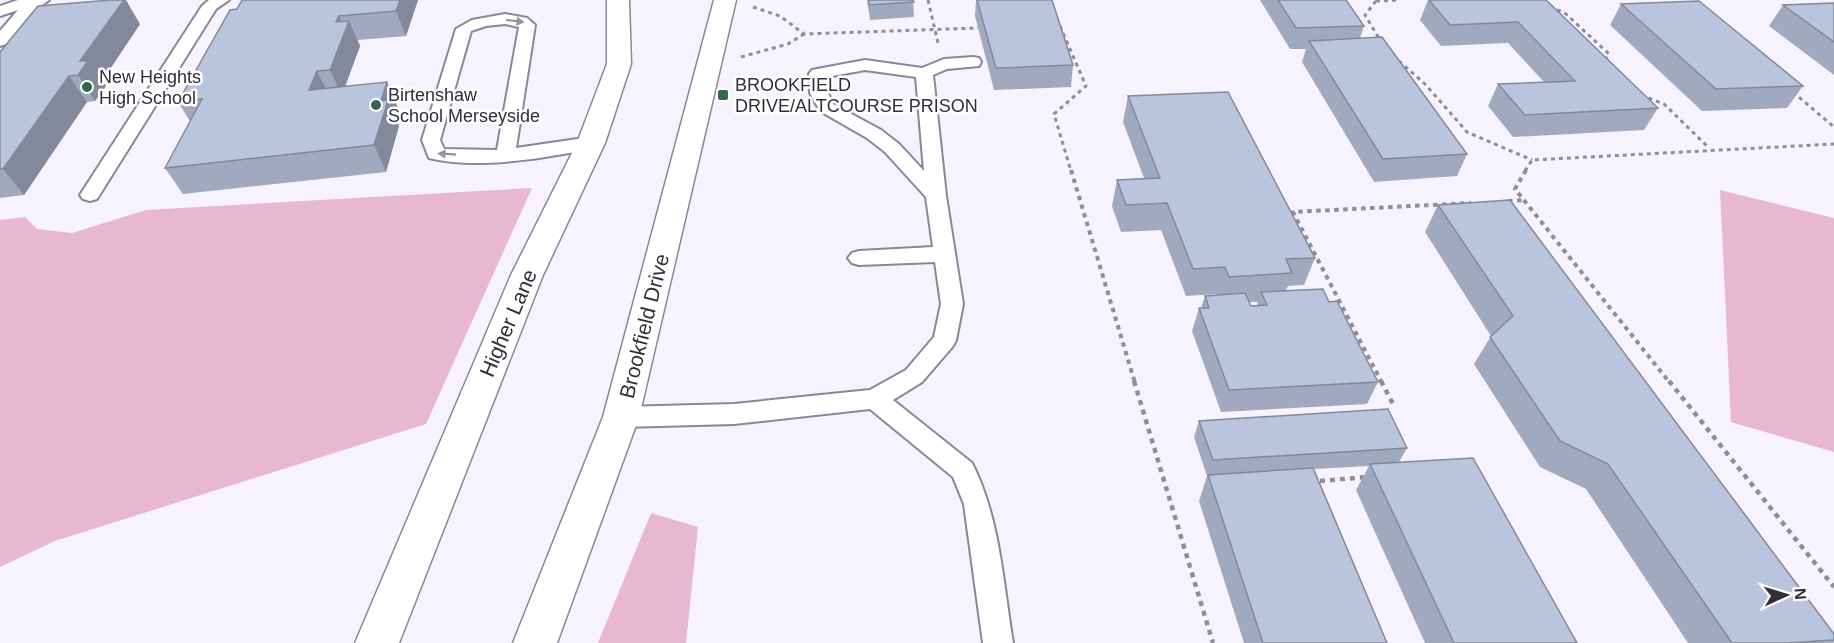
<svg xmlns="http://www.w3.org/2000/svg" width="1834" height="643" viewBox="0 0 1834 643" font-family="Arial,sans-serif">
<rect width="100%" height="100%" fill="#f6f3fe"/>
<path fill="#e8b9cc" d="M532 188 426 424 55 541 0 567V220L25 217 37 229 72 233 146 210Z
M1720 190 1834 218V452L1731 422Z
M651 513 698 527 686 643H598Z"/>
<g fill="none" stroke-linecap="round" stroke-linejoin="round">
<g stroke="#8b859d" stroke-width="4">
<path id="service" d="M18 0H49L35 10 6 44 0 46V31L18 10 0 16V6Z
M209 0H229L216 9 97 199 90 201 83 199 80 195 202 6Z
M505 14 527 18 535 25 516 148 591 137 598 139 600 143 598 147 591 149C543 158 477 170 429 158L422 140 456 29 472 20ZM505 24 519 27 497 150 444 149 440 140 471 31 486 26Z
M973 57 979 58 981 62 979 66 947 69 933 75 946 196 963 304 956 340 953 346 922 382 893 400 972 463C1000 518 1003 583 1013 643H983L964 504 953 477 870 409 734 424 621 427 612 424 609 417 612 410 621 407 734 404 870 390 906 370 934 337 941 304 935 262 859 265 852 263 848 258 852 253 859 251 933 247 926 197 885 152 867 138 820 111 810 93 809 74 812 70 865 60 922 68 944 59ZM865 70 916 77 924 171 899 144 881 130 833 104 828 93 827 77Z"/>
</g>
<g stroke="#8b859d" stroke-width="3">
<path id="minor" d="M607 0H629L631 64 605 143 543 275 399 643H355L511 275 577 143 607 64Z"/>
</g>
<g stroke="#8b859d" stroke-width="3">
<path id="tertiary" d="M714 0H736L639 417 557 643H513L603 417Z"/>
</g>
<path stroke="#908d97" stroke-width="3" stroke-dasharray="4 4" stroke-linecap="butt" d="M928 0 938 43
M1376 1 1365 15 1380 40
M1376 1 1400 0
M1550 6 1566 14 1609 54 1604 62
M753 7 780 16 804 34 978 28
M1060 26 1086 86 1054 114 1071 171
M741 57 788 44 804 34
M1399 61 1425 84 1467 132 1532 160
M1793 92 1834 127
M1641 95 1664 104 1709 148
M1525 171 1532 160 1834 144"/>
<path stroke="#908d97" stroke-width="4" stroke-dasharray="4.5 4.5" stroke-linecap="butt" d="M1071 170 1135 383
M1526 170 1515 189 1670 383
M1508 201 1524 200
M1382 383 1293 212 1471 203"/>
<path stroke="#908d97" stroke-width="4.5" stroke-dasharray="5 5" stroke-linecap="butt" d="M1134 381 1213 643
M1381 381 1393 404
M1669 381 1834 587
M1320 481 1367 477"/>
<use href="#service" fill="#fff" fill-rule="evenodd"/>
<use href="#minor" fill="#fff" fill-rule="evenodd"/>
<use href="#tertiary" fill="#fff" fill-rule="evenodd"/>
</g>
<path fill="#a1a9be" fill-rule="evenodd" d="M242 0H418L406 36 358 40 360 46 345 86 398 108 395 117 399 126 386 172 183 194 165 168 190 121 178 102Z
M867 0H913L914 17 870 20Z
M976 0H1052L1073 65 1071 87 994 90 975 16Z
M1260 0H1346L1364 26 1360 38 1467 154 1457 176 1374 182 1302 62 1306 49H1290Z
M1428 0H1546L1658 108 1644 130 1513 137 1488 106 1498 84 1544 82 1508 43 1441 46 1420 20Z
M1834 3V75L1769 26 1783 5Z
M1621 4 1803 86 1787 108 1702 111 1610 25Z
M140 24 102 81 106 86 95 101 87 102 24 195 0 198V52Z
M1128 96 1315 258 1304 285 1288 286 1286 290 1329 302 1378 382 1367 404 1221 412 1192 331 1199 308H1201L1205 296 1217 295V294L1186 296 1161 230 1121 232 1112 206 1117 180 1144 178 1123 122ZM1249 302H1258L1257 305 1251 306Z
M1438 205 1834 634V642L1833 643H1688L1586 489 1540 467 1474 364 1491 336 1425 232Z
M1199 421 1407 448 1399 462 1577 643H1425L1356 490 1369 466 1314 469 1387 643H1244L1199 501 1207 476 1194 437Z"/>
<path fill="#83899b" d="M124 0H126L140 24 102 81 106 86 95 101 78 75 80 61Z
M400 0H418L406 36 396 11Z
M339 16 345 30 349 21 360 46 342 95 330 70 336 22Z
M317 71 330 97 309 90Z
M69 76 87 102 24 195 3 169Z
M387 82 398 108 395 117 399 126 386 172 374 145 381 101Z"/>
<path fill="#bbc4dd" stroke="#83899b" stroke-width="1.5" d="M111 0H124L80 61H88L78 75 69 76 3 169H0V52L38 6Z
M242 0H400L396 11 339 16 336 22 349 21 330 70 317 71 309 90 387 82 381 101 388 100 374 145 165 168 202 99 178 102 230 10 237 9Z
M869 0H913L914 2 869 5Z
M977 0H1052L1073 65 996 68Z
M1278 0H1346L1364 26 1296 28Z
M1429 0H1546L1658 108 1525 115 1498 84 1575 81 1518 22 1450 25Z
M1699 1 1803 86 1716 89 1621 4Z
M1834 3V42L1783 5Z
M1382 37 1467 154 1383 159 1309 41Z
M1228 92 1315 258 1286 259 1292 273 1229 277 1225 267 1193 269 1167 203 1126 205 1117 180 1160 178 1128 96Z
M1510 200 1834 634V640L1787 643H1732L1608 464 1560 441 1490 337 1513 316 1438 205Z
M1323 289 1329 302 1337 301 1378 382 1229 390 1199 308H1209L1205 296 1245 293 1251 306 1267 305 1261 292Z
M1388 409 1407 448 1213 460 1199 421Z
M1473 458 1577 643H1454L1370 464Z
M1313 468 1387 643H1263L1208 475Z"/>
<defs><path id="oneway-solid" d="M-6-.8H1V-3.2L6.5 0L1 3.2V.8H-6Z" transform="scale(1.5)"/></defs>
<g fill="#98969c">
<use href="#oneway-solid" transform="translate(515 21) rotate(7)"/>
<use href="#oneway-solid" transform="translate(447 154) rotate(-177)"/>
</g>
<g fill="#32684e" stroke="#fff" stroke-width="2">
<circle cx="87" cy="87" r="6"/>
<rect x="717" y="89" width="12" height="12" rx="3"/>
<circle cx="376" cy="105" r="6"/>
</g>
<g text-anchor="middle" dominant-baseline="central" stroke-width="5" stroke-linejoin="round" paint-order="stroke">
<g font-size="18" fill="#312e38" stroke="#fff" text-anchor="start">
<text x="99" y="77">New Heights<tspan x="99" dy="21">High School</tspan></text>
<text x="735" y="85">BROOKFIELD<tspan x="735" dy="21">DRIVE/ALTCOURSE PRISON</tspan></text>
<text x="388" y="95">Birtenshaw<tspan x="388" dy="21">School Merseyside</tspan></text>
</g>
<g font-size="21" fill="#312e38" stroke="#fff">
<text transform="translate(508 323) rotate(-67)">Higher Lane</text>
<text transform="translate(644 326) rotate(-76)">Brookfield Drive</text>
</g>
</g>
<g transform="translate(1786 595) rotate(86)" stroke="#ffffff" stroke-width="4.5" paint-order="stroke">
<path d="M0-4.5L10 22L0 15L-10 22Z" fill="#312e38"/>
<text y="-9" font-size="16" font-weight="bold" text-anchor="middle" fill="#312e38">N</text>
</g>
</svg>
